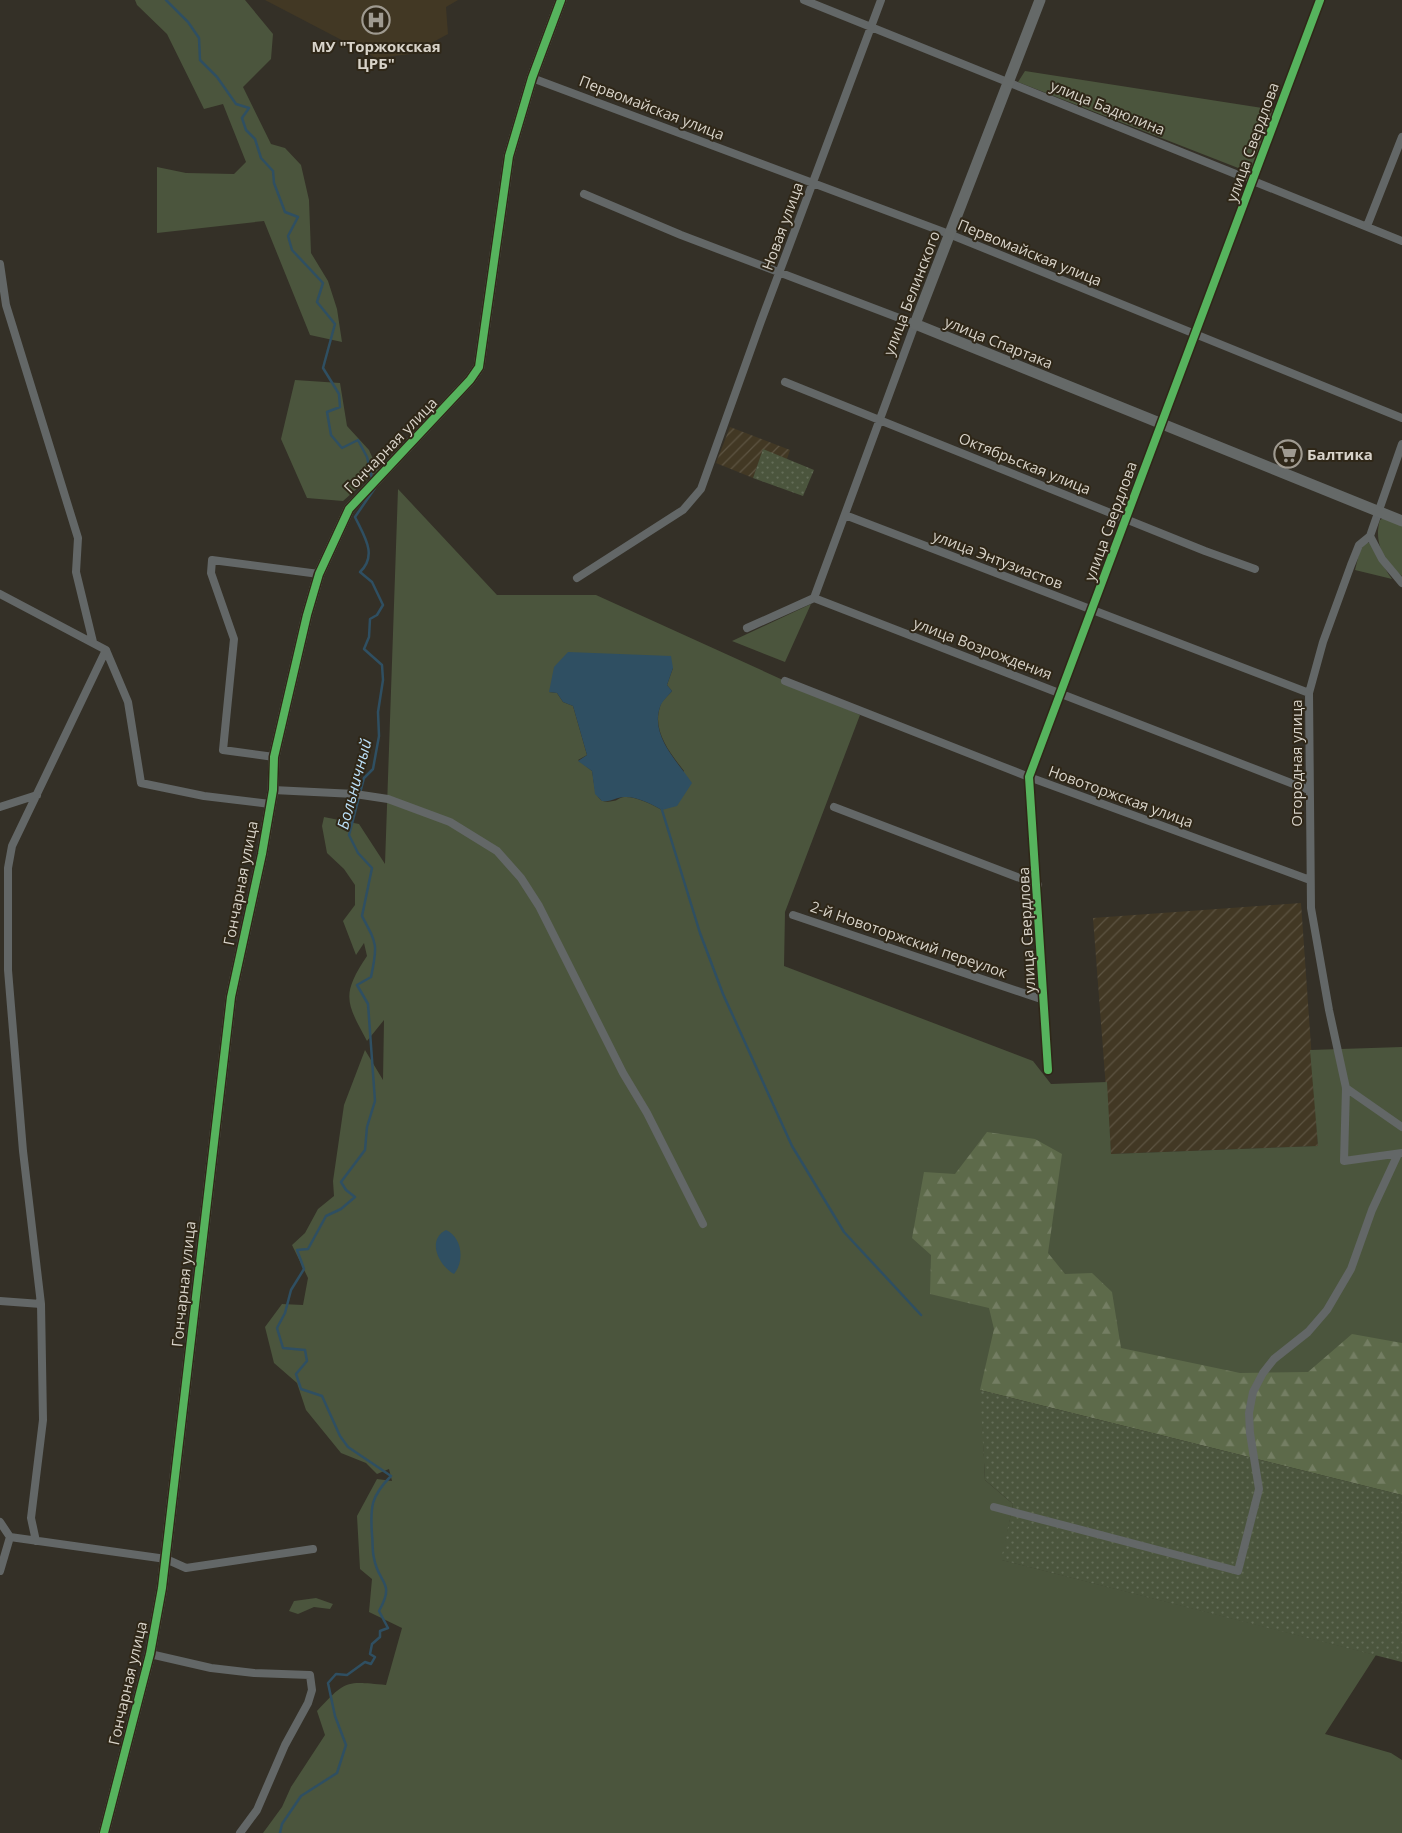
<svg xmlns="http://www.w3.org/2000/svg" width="1402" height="1833" viewBox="0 0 1402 1833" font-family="'Open Sans',sans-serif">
<defs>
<pattern id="industrial-furrows" width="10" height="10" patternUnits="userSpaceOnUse" patternTransform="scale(1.25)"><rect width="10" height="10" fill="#423824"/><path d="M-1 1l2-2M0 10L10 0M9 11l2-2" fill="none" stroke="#5d5442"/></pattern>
<pattern id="forest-firs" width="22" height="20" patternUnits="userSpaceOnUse" patternTransform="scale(1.25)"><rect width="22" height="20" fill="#5d6a4a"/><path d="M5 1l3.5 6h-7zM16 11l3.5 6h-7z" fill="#747e63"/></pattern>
<pattern id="park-dots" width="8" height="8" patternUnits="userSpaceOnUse" patternTransform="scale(1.25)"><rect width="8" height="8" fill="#4b553d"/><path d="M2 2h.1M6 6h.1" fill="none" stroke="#646d58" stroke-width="1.8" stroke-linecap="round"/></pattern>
</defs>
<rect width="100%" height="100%" fill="#343027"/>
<path fill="url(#industrial-furrows)" d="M730 427 790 450 787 459 763 450 753 478 716 463Z
M1301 903 1318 1146 1111 1154 1093 918Z"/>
<path fill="#423824" d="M265 0H458L446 7 448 34 411 54 376 58Z"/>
<path fill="#4b553d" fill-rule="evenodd" d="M135 0H245L273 34 271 59 243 87 271 144 285 148 301 165 309 200 311 253 328 281 337 309 342 342 310 335 264 221 157 233V167L186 173 234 174 246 162 223 104 204 109 167 34 137 5Z
M1025 71 1276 110 1251 173 1018 82Z
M295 380 340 383 347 426 369 450 378 470 343 501 307 498 281 439Z
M398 489 497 595H596L860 715 785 912 784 966 1033 1061 1051 1084 1107 1082 1111 1154 1318 1146 1310 1050 1402 1047V1495L981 1390 985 1480 1013 1504 1002 1560 1376 1655 1325 1734 1391 1753 1402 1760V1833H263L282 1807 291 1787 325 1735 317 1711C346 1680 345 1681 386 1685L402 1628 369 1612 372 1579 360 1569 357 1516 377 1479 392 1481 389 1469 377 1474 366 1463 341 1453 306 1410 297 1383 274 1363 265 1327 282 1304 303 1305 308 1278 292 1245 305 1233 318 1209 334 1196 333 1181 344 1105 365 1050 383 1080 384 1020 367 1041C346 1002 341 995 367 956L364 943 356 955 343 921 355 905V885L344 869 327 853 322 826 324 817 359 824 385 864ZM673 668 667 685 672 691C668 696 661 701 660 707 652 731 670 753 684 771L662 810C652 804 635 796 624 797 620 797 617 801 613 801 593 806 595 784 592 771L578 760 587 755 573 706 563 702 557 693 549 692Z
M1385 517 1402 525V576C1385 564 1373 542 1380 520Z
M1365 542 1370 543C1378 554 1383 567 1392 579L1355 570 1361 546Z
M811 604 785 662 732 641Z
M316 1598 333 1604 330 1609 314 1607 298 1614 289 1611 294 1601Z"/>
<path fill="url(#forest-firs)" d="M987 1132 1035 1139 1062 1154 1048 1253 1065 1274 1092 1273 1112 1292 1121 1348 1240 1373 1308 1372 1352 1334 1402 1343V1495L980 1390 994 1329 989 1308 930 1294 931 1255 912 1238 924 1172 955 1174Z"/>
<path fill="url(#park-dots)" d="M763 449 814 470 803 496 753 478Z
M980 1390 1402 1495V1662L1001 1560 1013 1504 985 1480Z"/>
<path fill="#2f4f62" d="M568 652 671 656 673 668 667 685 672 691C668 696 662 701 660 707 650 736 678 762 692 783L677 806 662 810C652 804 636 796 624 797 616 797 613 802 602 801L595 794 592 771 578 761 587 755 573 706 563 702 557 693 549 692 554 667Z
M446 1230C462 1237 465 1261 454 1274 439 1266 426 1240 446 1230Z"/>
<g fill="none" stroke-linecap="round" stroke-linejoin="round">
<path stroke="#2f4f62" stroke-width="2.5" d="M166 0 188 22 199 38 200 60 217 77 236 104 249 108 242 118 246 130 255 139 261 158 273 171 274 183 285 212 298 217 288 236 292 250 323 283 317 302 335 324 323 368 339 394 340 407 327 412 331 435 342 448 358 440 367 457 372 478
M662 810 700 933 723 994 792 1146 844 1232 921 1315
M280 1833 282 1824 301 1796 337 1773 346 1745 335 1716 328 1683 336 1674 347 1675 365 1662 371 1664 375 1657 370 1654 372 1644 380 1637V1631L388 1628 379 1611C396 1581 378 1584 374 1558 372 1551 373 1542 372 1535 370 1507 371 1496 391 1476L348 1447 340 1436 322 1396 301 1389 296 1374 307 1361 305 1350 283 1348 277 1328 285 1313 291 1290 304 1269 297 1250 308 1249 326 1216 341 1209 355 1197 346 1190 341 1182 365 1150 367 1127 375 1101 368 1004 357 985 371 977C378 945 377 944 362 916L372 868 358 853 349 835 364 778 373 769 379 736 378 712 383 680 382 665 364 649 369 637 370 619 377 615 383 605 372 582 360 572C378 555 364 536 355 517L375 488"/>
<path stroke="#636767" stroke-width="8" d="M804 0 1402 241
M532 78 949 234 1402 418
M584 194 681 235 915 324 814 598
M1367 226 1402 137
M0 264 6 305 78 538 76 572 93 642
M785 382 1205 551 1255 569
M1402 444 1370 536 1359 545 1351 565 1323 642 1309 693 1311 908 1329 1010 1346 1088 1344 1161 1402 1153
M845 515 1309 693
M1370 536 1382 559 1402 583
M577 578 683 510 701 489 760 324 881 0
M0 594 106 650 128 702 141 783 204 796 270 804
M747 628 814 598 1309 790
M785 681 1029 777 1310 880
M274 757 223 750 234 639 211 573 212 560 319 574
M273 790 355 794 388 799 450 822 497 851 521 878 539 906 623 1073 647 1113 703 1224
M0 807 37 795
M834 807 1038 885
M793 915 1044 1000
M1048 1070 1029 777 1320 0
M1346 1088 1402 1127
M0 1301 41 1304
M994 1507 1238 1571 1259 1489 1250 1433 1249 1413 1253 1392 1263 1373 1274 1359 1308 1332 1327 1310 1351 1269 1372 1210 1398 1154
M0 1522 10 1537 166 1559 186 1568 313 1549
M36 1541 31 1518 43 1420 41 1304 23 1151 8 970V868L12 846 106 650
M0 1571 10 1537
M150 1654 211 1668 254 1673 310 1675 312 1690 308 1703 285 1745 257 1810 240 1833"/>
<path stroke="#656968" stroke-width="11" d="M1040 0 915 324 1402 521
M104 1833 150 1654 162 1588 231 997 262 854 273 790 274 757 307 615 319 574 349 509 470 380 479 367 509 156 532 78 561 0"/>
<g stroke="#2f2718" stroke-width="11">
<path id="cycleway" d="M1048 1070 1029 777 1320 0
M104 1833 150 1654 162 1588 231 997 262 854 273 790 274 757 307 615 319 574 349 509 470 380 479 367 509 156 532 78 561 0"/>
</g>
<use href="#cycleway" stroke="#56b35d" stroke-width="8"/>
</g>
<defs>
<g id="hospital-ring" transform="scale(1.4375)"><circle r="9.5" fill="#2f2718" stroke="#9f9a90" stroke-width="1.5"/><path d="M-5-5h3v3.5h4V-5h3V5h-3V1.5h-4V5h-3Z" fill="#9f9a90"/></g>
<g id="supermarket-ring" transform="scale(1.4375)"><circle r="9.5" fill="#2f2718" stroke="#9f9a90" stroke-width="1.5"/><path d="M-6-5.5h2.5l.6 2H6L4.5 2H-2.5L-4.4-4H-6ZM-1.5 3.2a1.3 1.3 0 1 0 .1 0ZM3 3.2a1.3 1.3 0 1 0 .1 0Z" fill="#9f9a90"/></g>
</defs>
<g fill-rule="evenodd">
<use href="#hospital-ring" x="376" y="20"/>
<use href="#supermarket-ring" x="1288" y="454"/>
</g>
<g text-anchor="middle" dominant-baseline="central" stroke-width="4" stroke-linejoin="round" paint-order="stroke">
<g font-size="15" font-weight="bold" fill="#d8d3c9" stroke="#2f2718">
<text x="376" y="46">МУ "Торжокская<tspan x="376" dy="17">ЦРБ"</tspan></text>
<text x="1307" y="454" text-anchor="start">Балтика</text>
</g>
<g font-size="15" fill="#d8d3c9" stroke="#2f2718">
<text transform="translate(652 107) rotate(21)">Первомайская улица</text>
<text transform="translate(1108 107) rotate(22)">улица Бадюлина</text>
<text transform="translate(1252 142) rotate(-70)">улица Свердлова</text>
<text transform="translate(782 226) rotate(-70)">Новая улица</text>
<text transform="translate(1030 252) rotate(22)">Первомайская улица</text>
<text transform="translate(911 293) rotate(-69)">улица Белинского</text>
<text transform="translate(999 342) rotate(22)">улица Спартака</text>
<text transform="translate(390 445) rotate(-46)">Гончарная улица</text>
<text transform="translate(1025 463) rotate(22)">Октябрьская улица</text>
<text transform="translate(1110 521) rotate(-70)">улица Свердлова</text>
<text transform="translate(998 559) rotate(21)">улица Энтузиастов</text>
<text transform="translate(983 648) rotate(21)">улица Возрождения</text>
<text transform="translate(1296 763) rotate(-90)">Огородная улица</text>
<text transform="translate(1121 796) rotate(20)">Новоторжская улица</text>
<text transform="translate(240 883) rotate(-79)">Гончарная улица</text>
<text transform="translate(1026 930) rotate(-93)">улица Свердлова</text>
<text transform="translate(909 939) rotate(19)">2-й Новоторжский переулок</text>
<text transform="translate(183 1284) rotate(-84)">Гончарная улица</text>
<text transform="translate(127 1683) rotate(-77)">Гончарная улица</text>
</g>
<g font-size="16" font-style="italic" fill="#bbdff8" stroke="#2f2718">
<text transform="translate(354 784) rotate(-75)">Больничный</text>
</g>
</g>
</svg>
